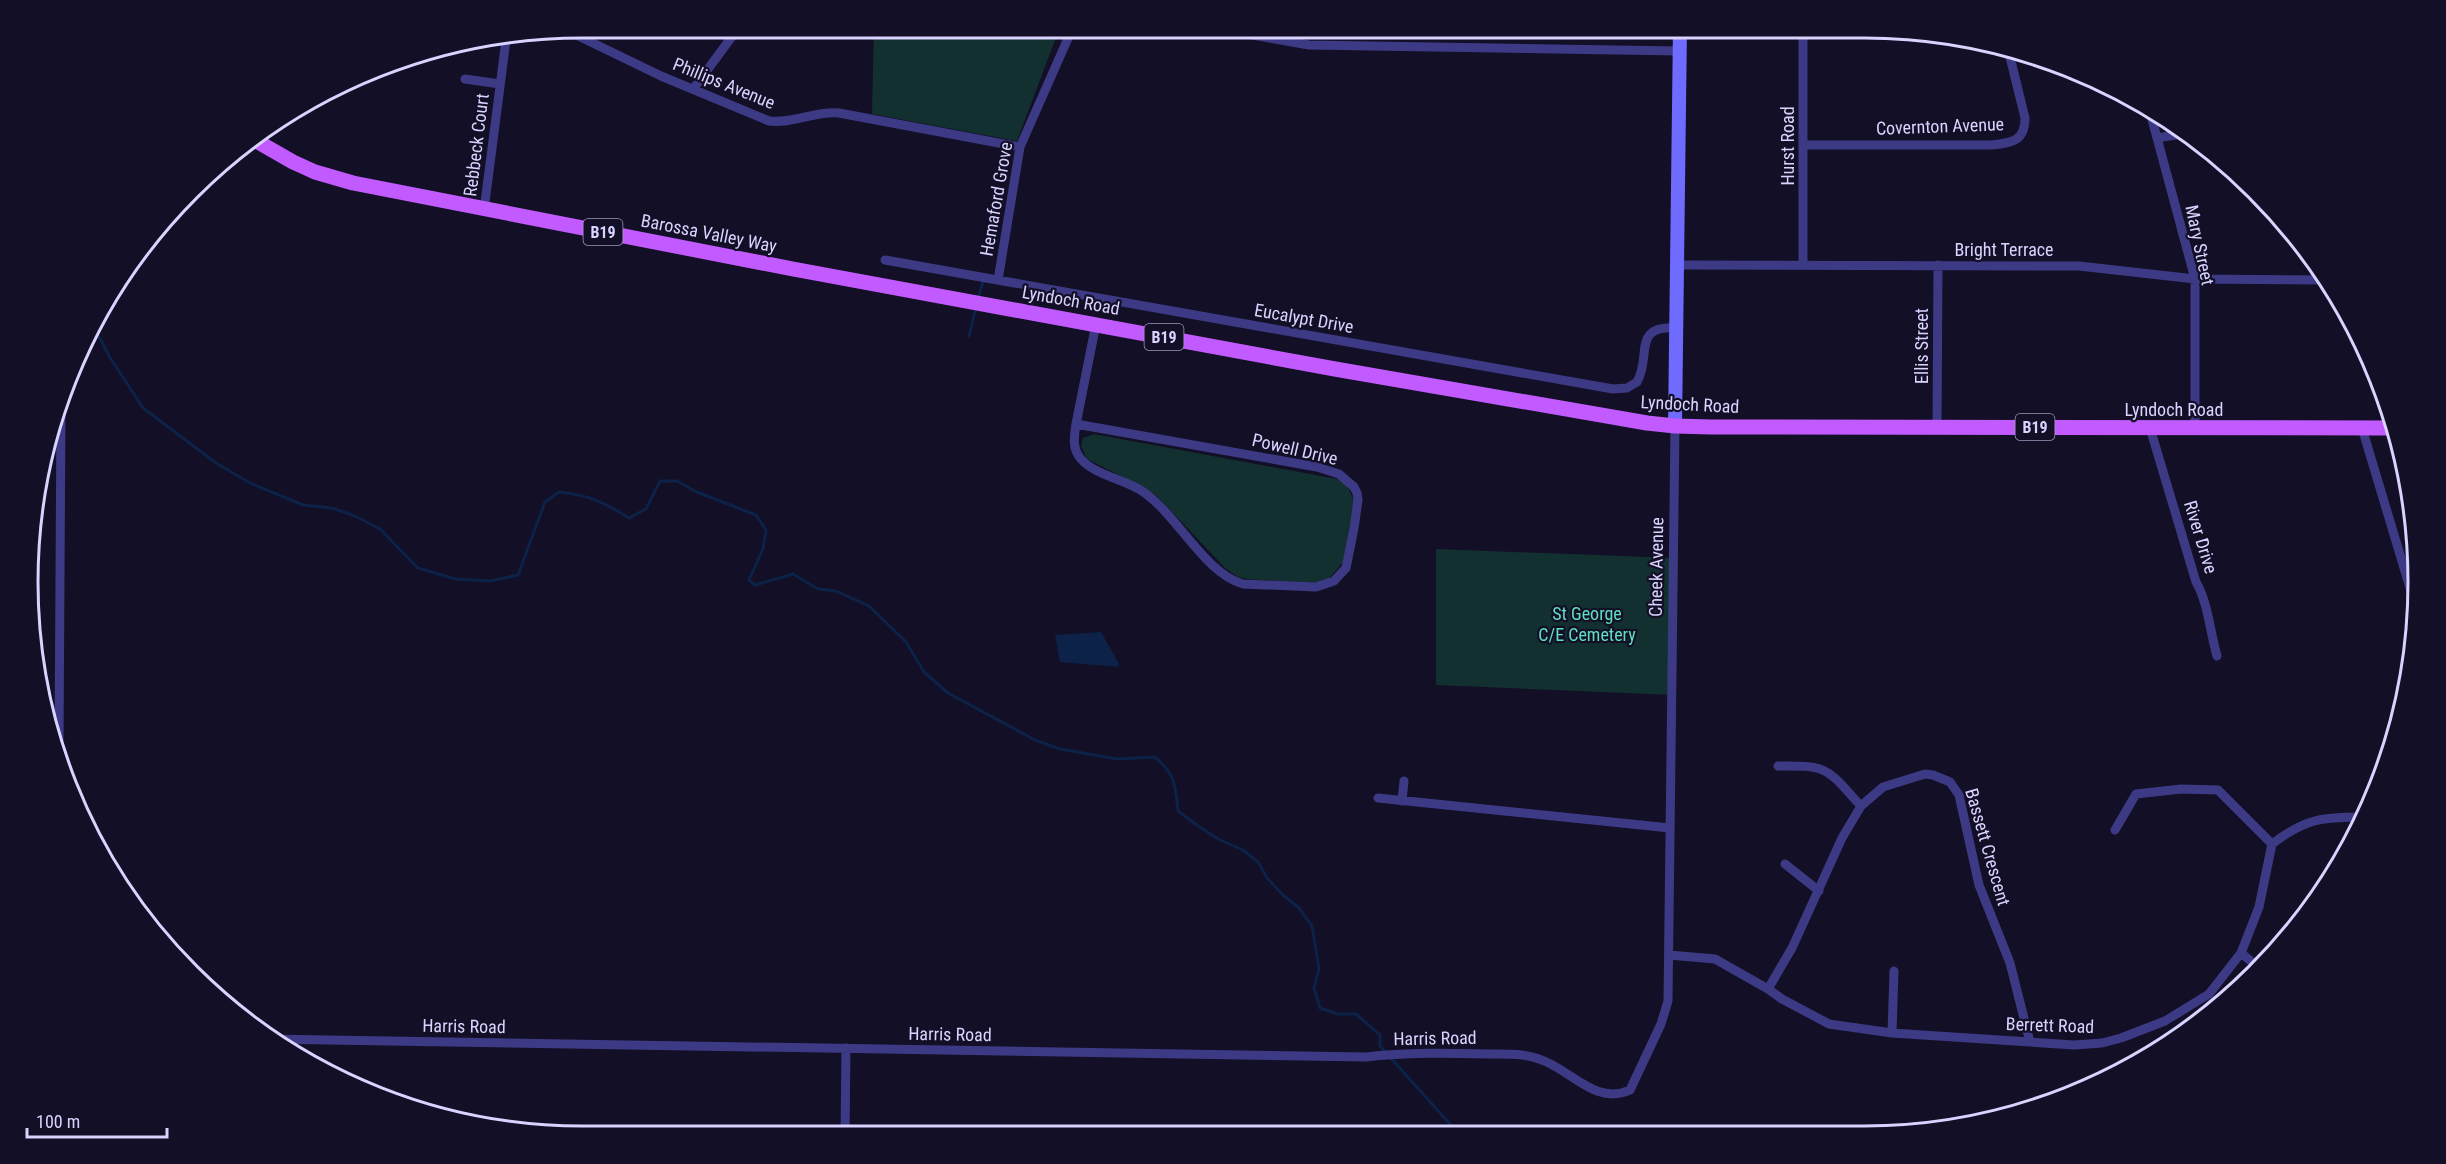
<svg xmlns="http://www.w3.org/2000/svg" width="2446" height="1164" viewBox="0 0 2446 1164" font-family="'Roboto Condensed',sans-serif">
<rect width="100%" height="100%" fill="#130f26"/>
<path fill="#12302f" d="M874 27H1060L1017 141 872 114Z
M1094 434 1337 479 1347 485 1354 501 1343 562 1329 579 1317 583 1247 579 1238 577 1225 568 1158 497 1145 488 1087 459 1081 446 1083 438Z
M1436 549 1674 558 1672 695 1436 685Z"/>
<path fill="#0c2248" d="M1101 632 1119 664 1118 667 1060 662 1055 635Z"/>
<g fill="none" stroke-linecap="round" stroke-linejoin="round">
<path stroke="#0c2248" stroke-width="3" d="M979 295 983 282
M91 333 100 338 109 356 143 408 216 463 250 483 303 505 332 508 355 516 380 529 418 568 456 579 490 581 518 575 545 502 559 492C588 495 604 502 629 518L646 509 660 481H677L697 492 756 515 766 530 763 549 749 580 755 585 793 574 818 589 836 591 869 606 906 642 924 672 948 693 1035 740 1060 749 1117 759 1155 757C1176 775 1175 785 1178 811L1198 826 1218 839 1243 850 1258 862 1267 878 1284 896 1298 907 1312 926 1319 969 1314 988 1320 1008 1338 1014H1356L1380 1035V1046L1459 1134
M969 336 975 311"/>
<path stroke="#3d3a85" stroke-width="9" d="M1207 27 1309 45 1679 51
M566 30 661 76 769 121C793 124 814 111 839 113L1020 147
M465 79 500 84
M694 88 739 27
M2149 108 2195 279V429
M2157 138 2187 133
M1803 145H1992C2012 143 2025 141 2025 118L2008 49
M484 210 506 40
M885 260 1613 389 1627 388 1637 382C1652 356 1631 325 1677 328
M1677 265 2079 266 2195 279 2329 280
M1803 265V27
M998 280 1020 147 1073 27
M1076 424 1317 467 1339 474 1354 487 1357 493 1358 500 1354 528 1346 568 1334 581 1316 587 1243 584C1204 573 1178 515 1142 491 1126 480 1093 474 1081 459 1072 449 1074 437 1076 424L1096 324
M1937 427 1938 265
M2150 428 2196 582C2208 602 2210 632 2217 656
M2362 428 2416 608
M59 743 61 411
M1778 766C1830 765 1827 769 1861 806
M1378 798 1670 828
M1402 801 1404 781
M2115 830 2136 794 2181 789 2218 790 2272 844
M1785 864 1819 891
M2241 953 2258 967
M1669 955 1715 959 1768 989 1782 999 1829 1024 1892 1033 2074 1045 2102 1043 2121 1038 2165 1021 2209 994 2241 953 2259 907 2272 844C2306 818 2323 817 2364 817
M1768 989 1792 948 1842 838 1861 806 1883 787 1925 774 1933 775 1950 782 1959 795 1979 885 2010 963 2030 1042
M1892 1033 1894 971
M268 1039 1366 1057C1406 1052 1448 1053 1489 1054 1506 1054 1523 1053 1539 1059 1571 1069 1595 1106 1630 1090L1661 1024 1668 1001 1675 426
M845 1136 846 1048"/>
<path stroke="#6f6bff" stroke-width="14" d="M1675 426 1680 27"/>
<path stroke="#c25bff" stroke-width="15" d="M251 138 293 162 315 172 353 183 793 269 1335 369 1647 423 1675 426 1711 427 2395 428"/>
</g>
<g text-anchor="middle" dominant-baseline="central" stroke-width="4.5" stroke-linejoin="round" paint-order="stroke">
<g fill="#130f26" stroke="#9e99be" stroke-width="1.5">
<rect x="583.5" y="219" width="39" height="26" rx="4.5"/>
<rect x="1144.5" y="324" width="39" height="26" rx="4.5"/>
<rect x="2015.5" y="414" width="39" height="26" rx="4.5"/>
</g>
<g font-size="16" font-weight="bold" fill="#d9d4ff">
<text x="603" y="232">B19</text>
<text x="1164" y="337">B19</text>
<text x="2035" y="427">B19</text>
</g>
<g font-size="18" fill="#d9d4ff" stroke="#130f26">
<text transform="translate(724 83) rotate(22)">Phillips Avenue</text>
<text transform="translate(1940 126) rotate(-2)">Covernton Avenue</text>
<text transform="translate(476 145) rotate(-83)">Rebbeck Court</text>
<text transform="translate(1787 146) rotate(-90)">Hurst Road</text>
<text transform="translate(996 199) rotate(-80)">Hemaford Grove</text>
<text transform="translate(709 233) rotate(11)">Barossa Valley Way</text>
<text transform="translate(2200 245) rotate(78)">Mary Street</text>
<text x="2004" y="249">Bright Terrace</text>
<text transform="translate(1071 300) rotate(10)">Lyndoch Road</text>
<text transform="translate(1304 318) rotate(10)">Eucalypt Drive</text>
<text transform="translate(1921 346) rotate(-90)">Ellis Street</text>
<text transform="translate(1690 404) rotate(3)">Lyndoch Road</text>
<text x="2174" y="409">Lyndoch Road</text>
<text transform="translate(1295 449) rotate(13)">Powell Drive</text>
<text transform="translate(2201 537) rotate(73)">River Drive</text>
<text transform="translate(1656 567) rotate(-89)">Cheek Avenue</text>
<text transform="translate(1988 847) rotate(74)">Bassett Crescent</text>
<text transform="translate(2050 1025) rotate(2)">Berrett Road</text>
<text transform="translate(464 1026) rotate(1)">Harris Road</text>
<text transform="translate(950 1034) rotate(1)">Harris Road</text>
<text transform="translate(1435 1038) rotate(-1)">Harris Road</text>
</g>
<g font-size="18" fill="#5fe0c0" stroke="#130f26">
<text x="1587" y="613">St George<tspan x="1587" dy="21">C/E Cemetery</tspan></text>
</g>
</g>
<path d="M0 0H2446V1164H0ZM582 38H1864A544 544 0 0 1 2408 582V582A544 544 0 0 1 1864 1126H582A544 544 0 0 1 38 582V582A544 544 0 0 1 582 38Z" fill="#130f26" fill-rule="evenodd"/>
<path fill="none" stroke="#d9d4ff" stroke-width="3" d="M582 38H1864A544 544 0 0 1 2408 582V582A544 544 0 0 1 1864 1126H582A544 544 0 0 1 38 582V582A544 544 0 0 1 582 38Z"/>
<path d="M27 1128v9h140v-9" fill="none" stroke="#d9d4ff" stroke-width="3"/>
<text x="36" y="1128" font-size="18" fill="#d9d4ff" stroke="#130f26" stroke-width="4.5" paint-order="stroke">100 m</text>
</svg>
